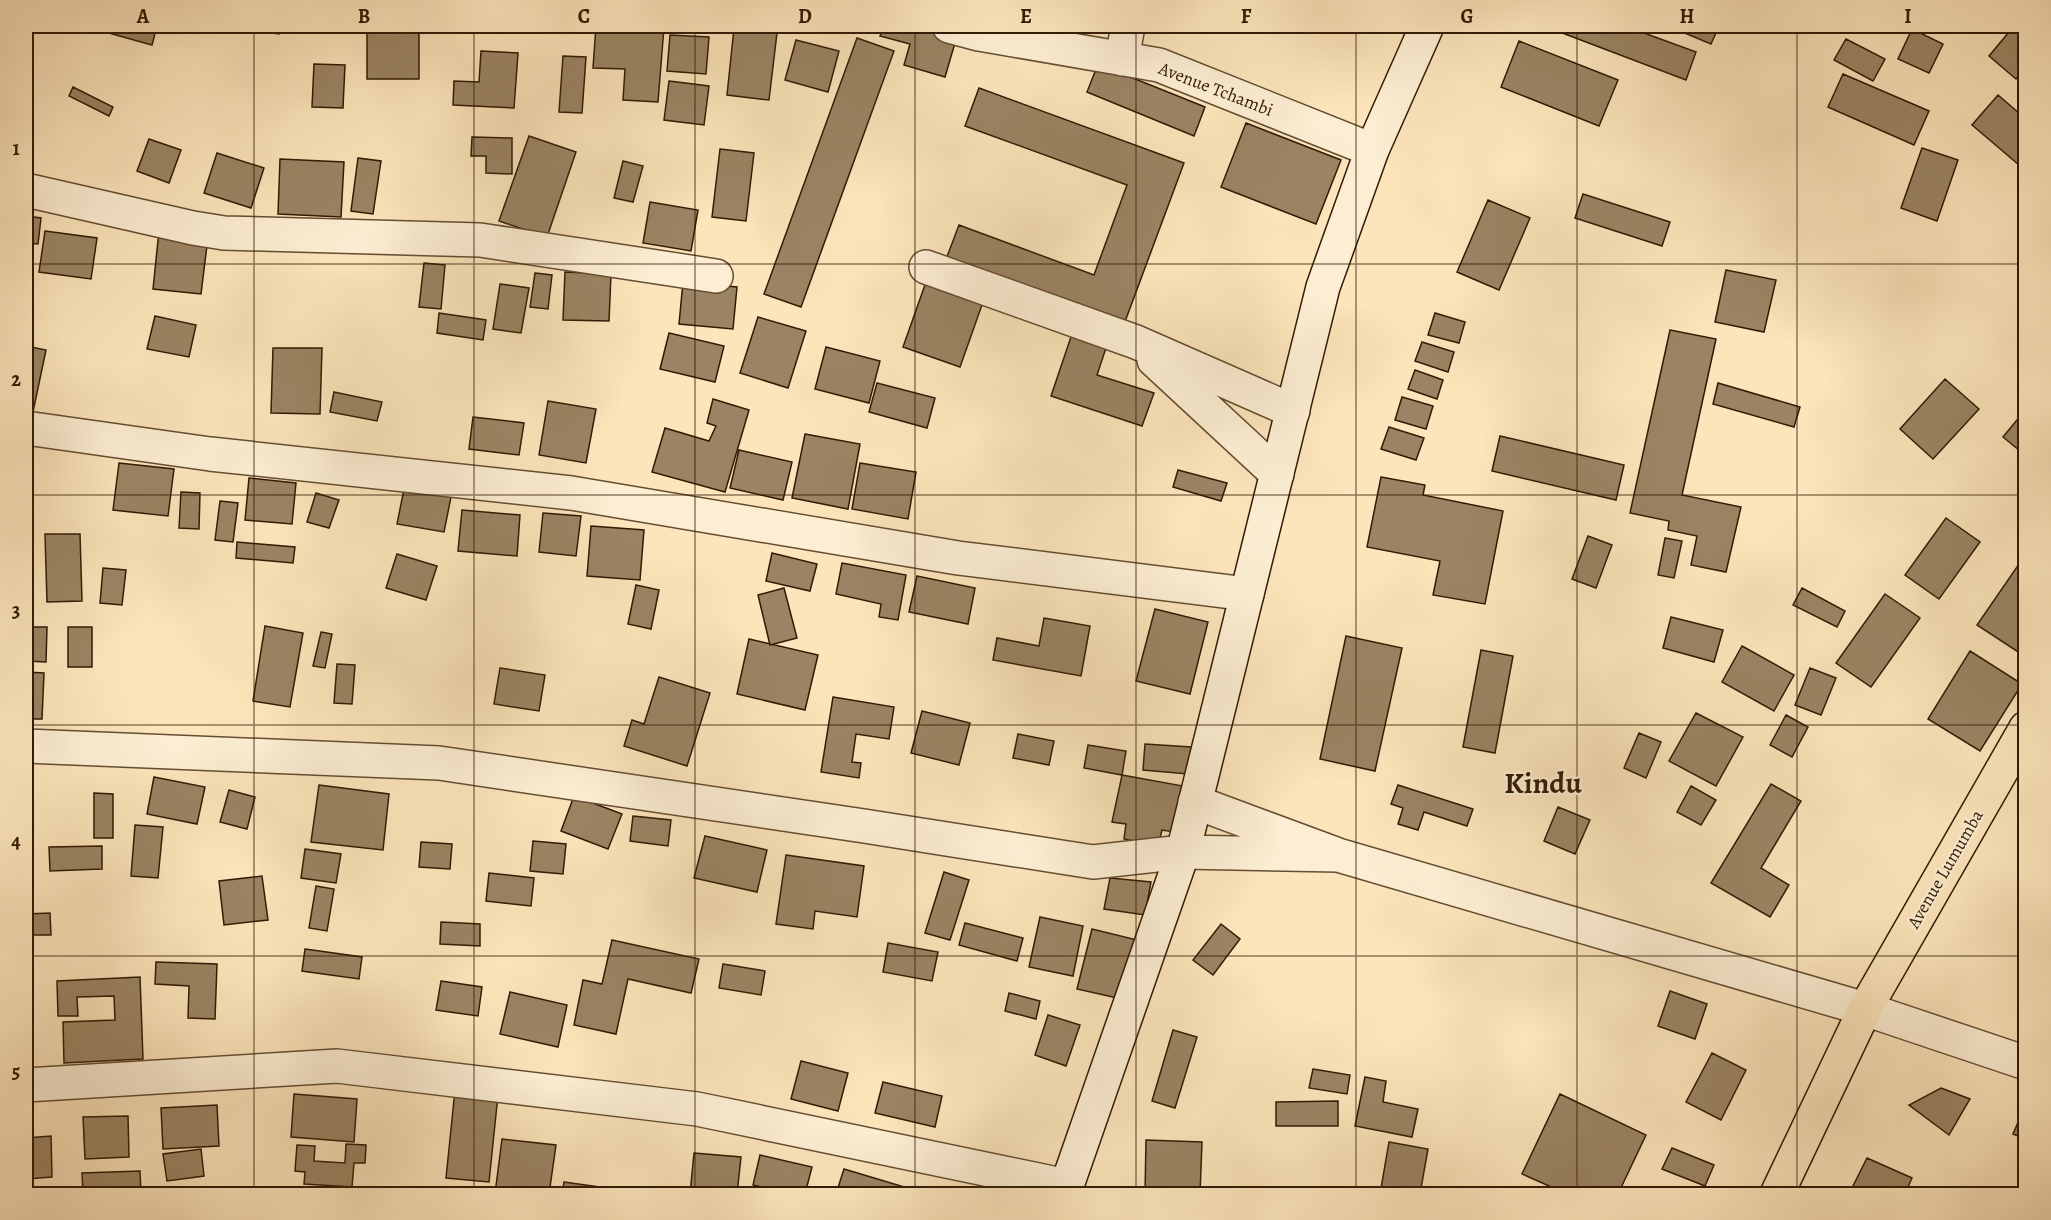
<svg xmlns="http://www.w3.org/2000/svg" width="2051" height="1220" viewBox="0 0 2051 1220" font-family="Alegreya,serif">
<rect width="100%" height="100%" fill="#fce5bb"/>
<filter id="stains"><feTurbulence type="fractalNoise" baseFrequency=".00333" numOctaves="4"/><feColorMatrix values="0 0 0 0 .2 0 0 0 0 .09 0 0 0 0 .02 0 0 0 .5 -.17"/></filter>
<radialGradient id="worn" r=".72"><stop offset=".6" stop-color="#630" stop-opacity="0"/><stop offset="1" stop-color="#630" stop-opacity=".3"/></radialGradient>
<path fill="#9b8463" stroke="#311a04" stroke-width="1.5" d="M107 26H157L152 45 105 32Z
M240 26H281L279 34 239 28Z
M367 26H419V79H367Z
M596 26 664 27 658 102 623 100 625 69 593 68Z
M884 26H918L957 36 945 77 904 65 910 44 880 36Z
M1544 26H1625L1696 52 1686 80Z
M1668 26H1719L1711 44Z
M2014 26H2026V67L2016 79 1989 56Z
M734 28 777 33 769 100 727 95Z
M1912 29 1943 44 1929 73 1898 59Z
M670 35 709 37 706 74 667 71Z
M857 38 894 51 801 307 764 294Z
M1846 39 1885 59 1873 81 1834 60Z
M796 40 839 51 828 92 785 80Z
M1519 41 1618 80 1599 126 1501 87Z
M481 51 518 53 514 108 453 105 454 81 479 82Z
M563 56 586 57 582 113 559 112Z
M314 64 345 65 343 108 312 107Z
M1098 64 1205 107 1194 136 1087 92Z
M1843 74 1929 111 1914 145 1828 107Z
M669 81 709 86 704 125 664 120Z
M73 87 113 107 109 116 69 96Z
M979 88 1184 163 1123 327 945 262 959 225 1094 275 1127 185 965 126Z
M1998 95 2026 119V171L1972 125Z
M1246 123 1341 160 1316 224 1221 187Z
M529 136 576 152 547 237 499 221Z
M472 137 512 138V174L486 173V156H471Z
M149 139 181 150 169 183 137 171Z
M1922 148 1958 160 1937 221 1901 208Z
M720 149 754 153 746 221 712 217Z
M217 153 264 168 251 208 204 193Z
M358 158 381 161 373 214 351 211Z
M280 159 344 162 341 217 278 214Z
M623 161 643 166 633 202 614 198Z
M1583 194 1670 222 1662 246 1575 218Z
M1488 200 1530 218 1499 290 1457 272Z
M650 202 698 210 691 251 643 243Z
M26 216 41 218 38 244 26 243Z
M45 231 97 238 91 279 39 272Z
M159 231 208 237 201 294 153 289Z
M424 263 445 265 441 309 419 307Z
M1726 270 1776 280 1764 332 1715 322Z
M565 272 611 274 609 321 563 320Z
M535 273 552 275 548 309 530 307Z
M683 282 737 287 733 329 679 324Z
M926 282 983 302 960 367 903 347Z
M500 284 529 288 521 333 493 329Z
M439 313 486 320 483 340 437 333Z
M1435 313 1465 322 1459 343 1428 335Z
M155 316 196 325 189 357 147 349Z
M758 317 806 331 788 388 740 373Z
M1074 328 1109 339 1097 375 1154 393 1142 426 1051 396Z
M1670 330 1716 339 1682 495 1741 507 1726 572 1691 565 1697 536 1668 530 1669 521 1630 513Z
M669 333 724 346 715 382 660 369Z
M1422 342 1454 352 1448 372 1415 361Z
M26 346 46 350 33 412 26 411Z
M826 347 880 361 869 403 815 389Z
M273 348H322L320 414 271 413Z
M1415 370 1443 380 1437 399 1408 389Z
M1945 379 1979 409 1933 459 1900 429Z
M877 383 935 398 927 428 869 412Z
M1718 383 1800 407 1794 427 1713 404Z
M334 392 382 402 377 421 330 412Z
M1402 397 1433 406 1426 429 1395 420Z
M713 399 749 410 725 492 652 472 665 428 709 441 716 426 707 423Z
M548 401 596 409 586 463 539 455Z
M2026 409V456L2003 437Z
M473 417 524 423 519 455 469 449Z
M1389 427 1424 438 1416 460 1381 449Z
M805 434 860 444 848 509 792 498Z
M1500 436 1624 465 1616 500 1492 471Z
M739 450 792 462 783 500 730 488Z
M119 463 174 469 168 516 113 510Z
M860 463 916 472 908 519 852 509Z
M1178 470 1227 483 1221 501 1173 487Z
M1381 477 1425 485 1423 495 1503 511 1485 604 1433 595 1440 561 1367 547Z
M249 478 296 483 292 524 245 520Z
M404 489 451 497 444 532 397 524Z
M181 492 200 493 199 529 179 528Z
M316 493 339 500 329 528 307 522Z
M220 501 238 503 233 542 215 540Z
M462 510 520 515 517 556 458 551Z
M543 513 581 516 576 556 539 552Z
M1946 518 1980 542 1939 599 1905 575Z
M591 526 644 530 640 580 587 576Z
M45 534H80L82 601 47 602Z
M1588 536 1612 545 1596 588 1572 579Z
M1665 538 1682 541 1674 578 1658 575Z
M237 542 295 547 293 563 236 558Z
M772 553 817 564 810 591 766 581Z
M397 554 437 566 426 600 386 588Z
M842 563 906 575 898 620 879 617 881 604 836 594Z
M2019 564 2026 569V657L1977 625Z
M103 568 126 570 122 605 100 603Z
M917 576 975 588 968 624 909 612Z
M636 585 659 590 651 629 628 624Z
M784 588 797 638 770 645 758 595Z
M1802 588 1845 611 1837 627 1793 605Z
M1885 594 1920 618 1871 687 1836 663Z
M1155 609 1208 622 1190 694 1136 681Z
M1671 617 1723 630 1714 662 1663 648Z
M1044 618 1090 626 1081 676 993 660 997 638 1039 646Z
M265 626 303 633 290 707 253 701Z
M26 627H47L46 662 26 661Z
M68 627H92V667H68Z
M321 632 332 634 325 668 313 666Z
M1346 636 1402 648 1375 771 1320 759Z
M749 639 818 655 805 710 737 694Z
M1742 646 1794 675 1774 711 1722 682Z
M1481 650 1513 656 1495 753 1463 747Z
M1970 651 2022 684 1980 751 1928 719Z
M337 664 355 665 352 704 334 703Z
M500 668 545 675 539 711 494 704Z
M1810 668 1836 678 1821 715 1795 705Z
M26 672 44 673 42 719H26Z
M659 677 710 693 687 766 624 746 632 720 644 724Z
M833 697 894 707 889 739 856 734 852 762 861 763 859 778 821 772Z
M922 711 970 723 959 765 911 753Z
M1696 713 1743 737 1716 786 1669 761Z
M1786 715 1808 727 1792 757 1770 745Z
M1639 733 1661 742 1646 778 1624 768Z
M1018 734 1054 741 1049 765 1013 758Z
M1145 744 1191 747 1188 774 1143 770Z
M1088 745 1126 751 1122 775 1084 768Z
M1122 775 1183 786 1174 832 1162 830 1158 846 1124 839 1126 824 1112 822Z
M154 777 205 787 197 824 147 814Z
M1771 784 1801 801 1761 868 1789 885 1770 917 1711 883Z
M319 785 389 794 383 850 311 842Z
M1398 785 1473 809 1467 826 1424 812 1418 830 1398 824 1403 808 1391 804Z
M1691 786 1716 800 1701 825 1677 812Z
M229 790 255 797 247 829 220 822Z
M94 793 113 794V838H94Z
M574 796 622 814 608 849 561 831Z
M1558 807 1590 820 1575 854 1544 841Z
M633 816 671 820 668 846 630 841Z
M135 825 163 827 158 878 131 876Z
M705 836 767 850 757 892 694 878Z
M533 841 566 844 563 874 530 871Z
M421 842 452 844 450 869 419 867Z
M102 846V869L50 871 49 847Z
M305 849 341 854 336 883 301 878Z
M786 855 864 866 857 917 815 911 813 929 776 924Z
M944 872 969 880 950 940 925 933Z
M489 873 534 878 531 906 486 901Z
M262 876 268 920 224 925 219 881Z
M1110 878 1151 882 1145 915 1104 909Z
M316 886 334 889 327 931 309 928Z
M2026 911V935L2018 933Z
M50 913 51 935H26V914Z
M1040 917 1083 926 1073 976 1029 967Z
M441 922 480 924V946L440 944Z
M965 923 1023 938 1017 961 959 945Z
M1221 924 1240 939 1213 975 1193 960Z
M1092 929 1137 940 1122 999 1077 989Z
M612 940 699 959 691 993 628 979 616 1034 574 1025 583 980 602 984Z
M888 943 938 952 932 981 883 972Z
M305 949 362 957 359 979 302 971Z
M156 962 217 964 215 1019 188 1018 189 986 155 984Z
M723 964 765 971 761 995 719 988Z
M140 977 143 1059 64 1063 63 1022 115 1020 114 996 77 997 78 1016H58L57 981Z
M441 981 482 987 478 1016 436 1010Z
M1670 991 1707 1004 1695 1039 1658 1026Z
M510 992 567 1005 558 1047 500 1034Z
M1009 993 1040 1001 1036 1019 1005 1011Z
M1048 1015 1080 1025 1066 1066 1035 1055Z
M1173 1030 1197 1037 1175 1108 1152 1101Z
M1712 1053 1746 1070 1721 1120 1686 1102Z
M801 1061 848 1073 838 1111 791 1099Z
M1313 1069 1350 1075 1347 1094 1309 1088Z
M1365 1077 1386 1081 1383 1102 1418 1109 1412 1137 1355 1126Z
M883 1082 942 1096 935 1127 875 1113Z
M1941 1088 1970 1099 1949 1135 1909 1105Z
M455 1090 498 1095 489 1182 446 1178Z
M294 1094 357 1099 354 1142 291 1137Z
M1560 1094 1646 1135 1618 1194H1567L1522 1174Z
M1338 1101V1126H1276V1102Z
M217 1105 219 1146 163 1149 161 1108Z
M2025 1106H2026V1139L2013 1134Z
M128 1116 129 1157 85 1159 83 1117Z
M51 1136 52 1177 26 1179V1138Z
M502 1139 556 1145 549 1194H495Z
M1146 1140 1202 1142 1200 1194H1145Z
M1389 1142 1428 1149 1420 1194H1380Z
M346 1144 366 1145 365 1163H354L352 1187 304 1184 305 1172 295 1171 297 1145 315 1146 314 1161 345 1163Z
M1672 1148 1714 1165 1705 1186 1662 1169Z
M201 1149 204 1176 167 1181 163 1154Z
M694 1153 741 1157 737 1194H690Z
M760 1155 812 1167 805 1194H792L753 1185Z
M1867 1158 1912 1178 1905 1194H1849Z
M844 1169 911 1189 910 1194H836Z
M140 1171 141 1194H117V1191L83 1193 82 1173Z
M564 1182 643 1193 642 1194H562Z
M988 1186 1017 1194H985Z"/>
<g fill="none" stroke-linecap="round" stroke-linejoin="round">
<g stroke="#644d32" stroke-width="36">
<path id="street" d="M949 26 979 34 1159 65 1372 150
M1122 59 1128 26
M26 190 193 228 224 233 480 240 716 276
M926 267 1136 342 1293 411
M1154 360 1277 474
M26 428 210 454 571 493 958 558 1247 594
M26 746 439 763 864 826 1093 862 1183 852 1338 855
M1195 802 1338 855 1865 1009 2026 1063
M26 1085 337 1066 697 1109 1067 1186"/>
</g>
<g stroke="#311a04" stroke-width="36">
<path id="secondary" d="M1064 1194 1183 852 1323 287 1372 150 1427 26"/>
</g>
<g stroke="#311a04" stroke-width="36">
<path id="primary" d="M1777 1194 1865 1009 2026 728"/>
</g>
<use href="#street" stroke="#fdeed3" stroke-width="33"/>
<use href="#secondary" stroke="#fdeed3" stroke-width="33"/>
<use href="#primary" stroke="#fce5bb" stroke-width="33"/>
</g>
<path fill="none" stroke="#311a04" stroke-width="1.5" stroke-opacity="0.55" d="M254 26V1194M474 26V1194M695 26V1194M915 26V1194M1136 26V1194M1356 26V1194M1577 26V1194M1797 26V1194M26 264H2026M26 495H2026M26 725H2026M26 956H2026"/>
<g text-anchor="middle" dominant-baseline="central" stroke-width="4.5" stroke-linejoin="round" paint-order="stroke">
<g font-size="18" fill="#311a04" stroke="#fdeed3">
<text transform="translate(1216 89) rotate(21)">Avenue Tchambi</text>
<text transform="translate(1945 869) rotate(-60)">Avenue Lumumba</text>
</g>
<g font-size="30" font-weight="bold" fill="#311a04" stroke="#fdeed3">
<text x="1543" y="783">Kindu</text>
</g>
</g>
<rect width="2051" height="1220" fill="none" stroke="#fce5bb" stroke-width="66"/>
<rect x="33" y="33" width="1985" height="1154" fill="none" stroke="#311a04" stroke-width="2"/>
<g font-size="20" text-anchor="middle" font-weight="bold" fill="#311a04">
<text x="143" y="23">A</text>
<text x="364" y="23">B</text>
<text x="584" y="23">C</text>
<text x="805" y="23">D</text>
<text x="1026" y="23">E</text>
<text x="1246" y="23">F</text>
<text x="1467" y="23">G</text>
<text x="1687" y="23">H</text>
<text x="1908" y="23">I</text>
<text x="16" y="155">1</text>
<text x="16" y="386">2</text>
<text x="16" y="617">3</text>
<text x="16" y="848">4</text>
<text x="16" y="1078">5</text>
</g>
<rect width="100%" height="100%" filter="url(#stains)"/>
<rect width="100%" height="100%" fill="url(#worn)"/>
</svg>
